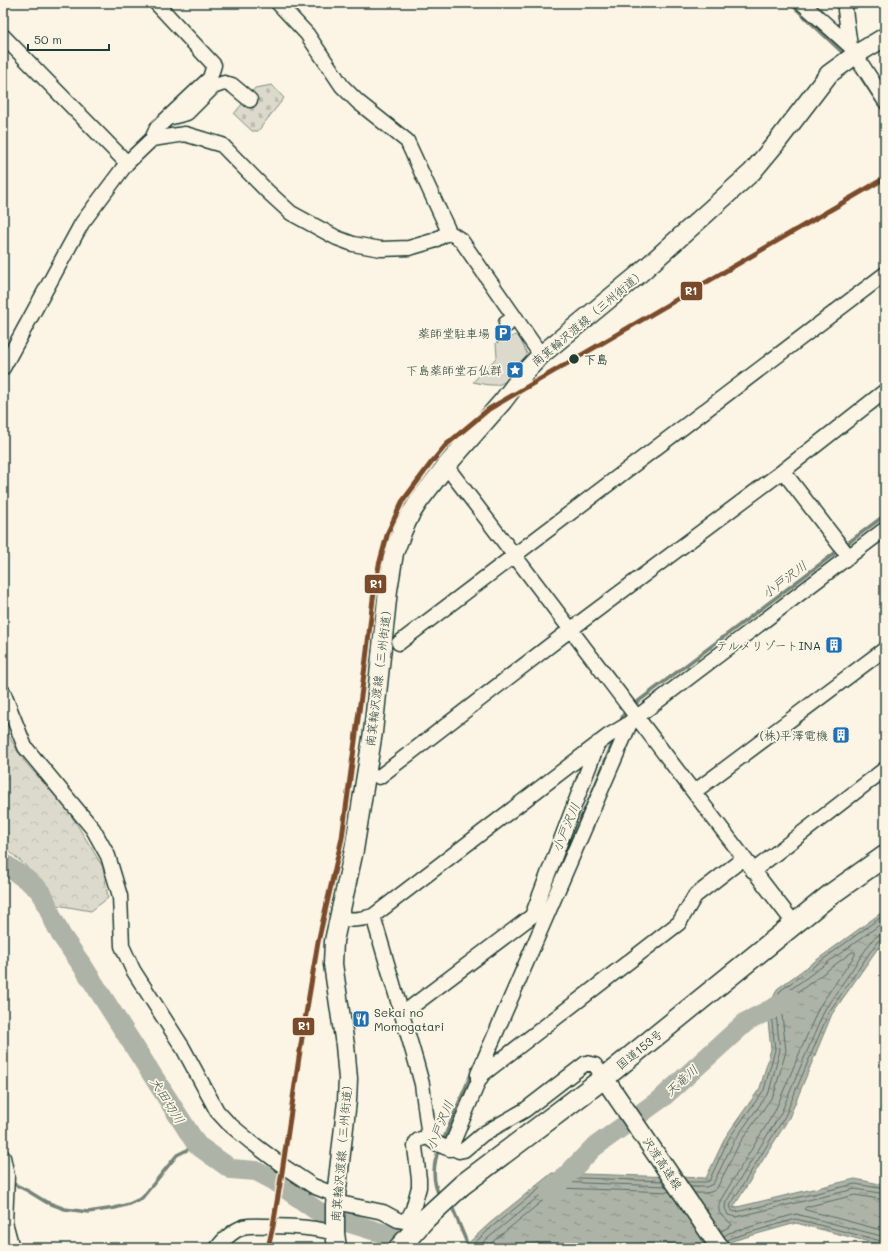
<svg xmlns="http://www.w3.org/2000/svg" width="888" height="1251" viewBox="0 0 888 1251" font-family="Mali,'Klee One',sans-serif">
<defs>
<pattern id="forest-crowns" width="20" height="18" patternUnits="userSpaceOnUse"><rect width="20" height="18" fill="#dcdacc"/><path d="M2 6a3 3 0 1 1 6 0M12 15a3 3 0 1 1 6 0" fill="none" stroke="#bcbcb0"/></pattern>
<pattern id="cemetery-stones" width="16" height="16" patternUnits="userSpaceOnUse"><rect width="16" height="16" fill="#dcdacc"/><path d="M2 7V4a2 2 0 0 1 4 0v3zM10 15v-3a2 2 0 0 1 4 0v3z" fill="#bcbcb0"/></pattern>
<pattern id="water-ripples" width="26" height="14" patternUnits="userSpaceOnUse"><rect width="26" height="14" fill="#aeb3a7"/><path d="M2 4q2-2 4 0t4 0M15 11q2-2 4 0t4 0" fill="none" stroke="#8d9389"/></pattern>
</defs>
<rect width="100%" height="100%" fill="#fcf5e5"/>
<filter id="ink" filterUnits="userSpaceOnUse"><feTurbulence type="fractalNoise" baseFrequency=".025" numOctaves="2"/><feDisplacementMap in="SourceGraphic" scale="8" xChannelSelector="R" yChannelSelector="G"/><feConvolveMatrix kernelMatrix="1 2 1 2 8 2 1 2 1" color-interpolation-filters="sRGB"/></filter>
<g filter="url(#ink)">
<path fill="#dcdacc" stroke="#7e8c80" d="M518 334 529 358C520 368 506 387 492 385 485 385 479 383 473 382L497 357 496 343Z"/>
<path fill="url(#forest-crowns)" stroke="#7e8c80" d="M3 727 25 762 68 810 103 867 108 898 91 911 57 905 24 864 3 846Z"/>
<path fill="url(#cemetery-stones)" stroke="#7e8c80" d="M272 85 284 98 258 131H252L234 114 255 88Z"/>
<path fill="url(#water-ripples)" stroke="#758479" d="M885 910V942L880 945 832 1014 789 1118 733 1208 855 1179 885 1185V1246L796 1223 732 1241 723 1248H463L490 1223 552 1173 706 1178 726 1136 760 1088 771 1049 767 1012 777 989Z"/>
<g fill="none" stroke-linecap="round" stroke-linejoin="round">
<path stroke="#586c62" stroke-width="1" d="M885 933 880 934 873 939 825 1009 781 1113 726 1202 725 1208 728 1215 736 1217 855 1189 885 1194
M885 939H882L877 942 829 1012 785 1116 731 1204 730 1207 732 1211 736 1212 855 1184 885 1189
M687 1182H705L709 1181 729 1138 764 1090 775 1050 771 1013 780 991 885 914
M690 1187H706L713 1184 734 1141 769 1092 780 1050 776 1014 784 994 885 921
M695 1193C704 1193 711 1194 717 1188L739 1144 774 1094 786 1051 782 1015 789 999 852 952H855V955L819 1007 775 1111 720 1201C716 1215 723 1217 732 1224L731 1226 721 1231
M885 1200 855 1195 806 1207 804 1209 806 1210 885 1231
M724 1236 729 1233 796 1214 885 1237
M727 1240 731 1238 796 1219 885 1242
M469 1248 493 1226 554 1177 662 1181
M476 1248 556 1182 666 1186
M485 1248 558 1188 670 1192"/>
<path stroke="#758479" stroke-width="3.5" d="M790 3 846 56
M852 64 885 113
M844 546 885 515
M632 706 839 550
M620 723 625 711 627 710
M551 888 592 793 615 737
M442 1143 472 1072
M439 1149C433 1164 432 1181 440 1197
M12 1183 28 1191 46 1202 65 1209 88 1212 115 1208 129 1204 142 1198 177 1155 197 1145
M449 1205 453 1209 469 1248"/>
<path stroke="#aeb3a7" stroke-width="20" d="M3 863 27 880 38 889 44 897 52 917 61 935 84 968 197 1145 231 1169 256 1171 275 1181 316 1210 327 1216 395 1237 407 1248
M549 1193 593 1148 662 1098 746 1022 791 999"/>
<g stroke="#1f3d34" stroke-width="17">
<path id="minor" d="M278 3 307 34 342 86 358 102 407 141 449 232 461 240 541 355
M802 3 850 46 885 101
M846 3 845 10 850 46
M3 36 127 163
M168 118 187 113 213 87 224 83 232 85 250 100
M152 139 185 134 222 145 267 191 291 213 337 238 353 244 381 249 409 248 433 241 449 232
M507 325 506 323 516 318
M3 368 82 223 127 163 152 139 157 128 210 78 214 65 156 3
M446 466C563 618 677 772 794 923
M783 471 849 557
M399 643 885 274
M3 692 25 747 93 829 108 856 120 896 122 946 133 970 183 1048 217 1111 228 1123 251 1142 283 1166 313 1186 328 1192H336
M379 777 570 630 783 471 885 391
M694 792 885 649
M753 871 885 769
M373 916 416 1062 422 1084 429 1137C434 1144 443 1146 450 1149L453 1148
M339 919C352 920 361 920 373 916L608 736 625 726 885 529
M402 1014 532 916 598 743
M604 1078 595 1065 586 1063 525 1110 483 1134 464 1150 459 1151 453 1148V1142L479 1080 483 1074 679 923 695 896 744 858
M478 1079V1074L631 721
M3 1157 7 1176 5 1222 12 1248
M335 1202 383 1212 398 1220 403 1221 409 1217 413 1209 419 1187V1179L415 1147C416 1138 422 1139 429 1137
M217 1248C224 1239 233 1231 243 1227 251 1225 260 1226 268 1226 291 1226 312 1227 335 1233"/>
</g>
<g stroke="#1f3d34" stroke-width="21">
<path id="major" d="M604 1078 720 1248
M337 1248 335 1233V1205L347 1101 348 1079 345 1045 333 964 334 941 354 850 373 732 388 590 394 553 403 530 410 515 419 501 446 466 503 401 525 372 541 355 638 275 752 172 777 142 829 74 855 55 885 37"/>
</g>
<g stroke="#1f3d34" stroke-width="23">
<path id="highway" d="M399 1248 425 1219 462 1185 604 1078 830 895 885 856"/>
</g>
<use href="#minor" stroke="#fcf5e5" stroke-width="14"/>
<use href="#major" stroke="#fcf5e5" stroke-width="18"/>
<use href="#highway" stroke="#fcf5e5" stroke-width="20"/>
<g stroke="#fcf5e5" stroke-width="8">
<path id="rail-1" d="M268 1248 273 1226 282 1172 301 1044 318 942 342 838 366 659 373 599 379 565 388 532 402 502 431 463 446 445 489 409 885 178"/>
</g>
<use href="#rail-1" stroke="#7a4b2a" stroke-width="5"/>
</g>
</g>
<defs>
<g id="parking-square" transform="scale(0.9)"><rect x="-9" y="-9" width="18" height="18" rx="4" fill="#1f6fb2" stroke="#fcf5e5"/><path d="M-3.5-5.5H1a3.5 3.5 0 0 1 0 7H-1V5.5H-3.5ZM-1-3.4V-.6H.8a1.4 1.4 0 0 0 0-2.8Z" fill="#fff"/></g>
<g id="sight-square" transform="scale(0.9)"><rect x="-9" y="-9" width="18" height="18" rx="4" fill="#1f6fb2" stroke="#fcf5e5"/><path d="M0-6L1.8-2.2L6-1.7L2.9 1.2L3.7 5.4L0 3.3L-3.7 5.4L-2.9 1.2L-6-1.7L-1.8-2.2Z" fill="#fff"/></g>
<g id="building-square" transform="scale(0.9)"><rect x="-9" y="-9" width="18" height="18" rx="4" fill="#1f6fb2" stroke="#fcf5e5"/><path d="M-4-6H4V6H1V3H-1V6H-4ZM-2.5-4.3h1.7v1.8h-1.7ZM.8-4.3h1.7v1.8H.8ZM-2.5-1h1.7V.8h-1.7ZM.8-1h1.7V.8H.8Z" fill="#fff"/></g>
<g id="restaurant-square" transform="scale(0.9)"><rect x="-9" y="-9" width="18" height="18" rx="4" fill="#1f6fb2" stroke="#fcf5e5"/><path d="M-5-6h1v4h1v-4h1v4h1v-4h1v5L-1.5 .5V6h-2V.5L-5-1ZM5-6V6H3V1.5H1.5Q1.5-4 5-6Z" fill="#fff"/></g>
</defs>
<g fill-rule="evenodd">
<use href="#parking-square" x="503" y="333"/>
<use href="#sight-square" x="515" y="370"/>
<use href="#building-square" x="834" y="645"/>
<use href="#building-square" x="841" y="735"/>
<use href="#restaurant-square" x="361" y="1019"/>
</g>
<circle fill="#1f3d34" stroke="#fcf5e5" stroke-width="1.5" cx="574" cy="359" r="5.5"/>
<g text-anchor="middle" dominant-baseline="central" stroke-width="3.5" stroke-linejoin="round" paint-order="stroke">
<g font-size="12" fill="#1f3d34" stroke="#fcf5e5">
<text transform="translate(588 317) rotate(-40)">南箕輪沢渡線（三州街道）</text>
<text transform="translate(378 675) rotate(-83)">南箕輪沢渡線（三州街道）</text>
<text transform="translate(639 1049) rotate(-39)">国道153号</text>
<text transform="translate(341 1150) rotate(-85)">南箕輪沢渡線（三州街道）</text>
<text transform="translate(663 1163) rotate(56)">沢渡高遠線</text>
</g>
<g font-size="12" fill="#1f3d34" stroke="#fcf5e5" text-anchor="end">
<text x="490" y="333">薬師堂駐車場</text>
<text x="502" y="370">下島薬師堂石仏群</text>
<text x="821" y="645">テルメリゾートINA</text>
<text x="828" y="735">(株)平澤電機</text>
<text x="374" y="1012" text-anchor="start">Sekai no<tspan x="374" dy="14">Momogatari</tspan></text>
</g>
<g font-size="12" font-weight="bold" fill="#1f3d34" stroke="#fcf5e5" text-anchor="start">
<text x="584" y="359">下島</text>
</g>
<g font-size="13" font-style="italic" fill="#435a51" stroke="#fcf5e5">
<text transform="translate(784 579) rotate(-37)">小戸沢川</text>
<text transform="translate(565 827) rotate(-67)">小戸沢川</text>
<text transform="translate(681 1080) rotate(-42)">天竜川</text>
<text transform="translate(168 1100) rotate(58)">犬田切川</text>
<text transform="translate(439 1125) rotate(-68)">小戸沢川</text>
</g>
</g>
<g stroke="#fcf5e5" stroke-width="1.5">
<rect x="680" y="281" width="23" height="20" rx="4" fill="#7a4b2a"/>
<rect x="364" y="574" width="23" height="20" rx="4" fill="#7a4b2a"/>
<rect x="292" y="1017" width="23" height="19" rx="4" fill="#7a4b2a"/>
</g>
<g font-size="11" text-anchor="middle" font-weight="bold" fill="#fff">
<text x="691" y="295">R1</text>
<text x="376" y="588">R1</text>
<text x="304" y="1030">R1</text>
</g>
<rect width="888" height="1251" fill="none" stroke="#fcf5e5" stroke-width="16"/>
<rect x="8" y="8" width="872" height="1235" fill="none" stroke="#1f3d34" stroke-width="1.5" filter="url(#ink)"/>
<path d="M28 44v6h81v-6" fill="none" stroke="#1f3d34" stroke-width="2"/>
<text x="34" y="44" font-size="12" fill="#1f3d34" stroke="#fcf5e5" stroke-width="3" paint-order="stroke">50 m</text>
</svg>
